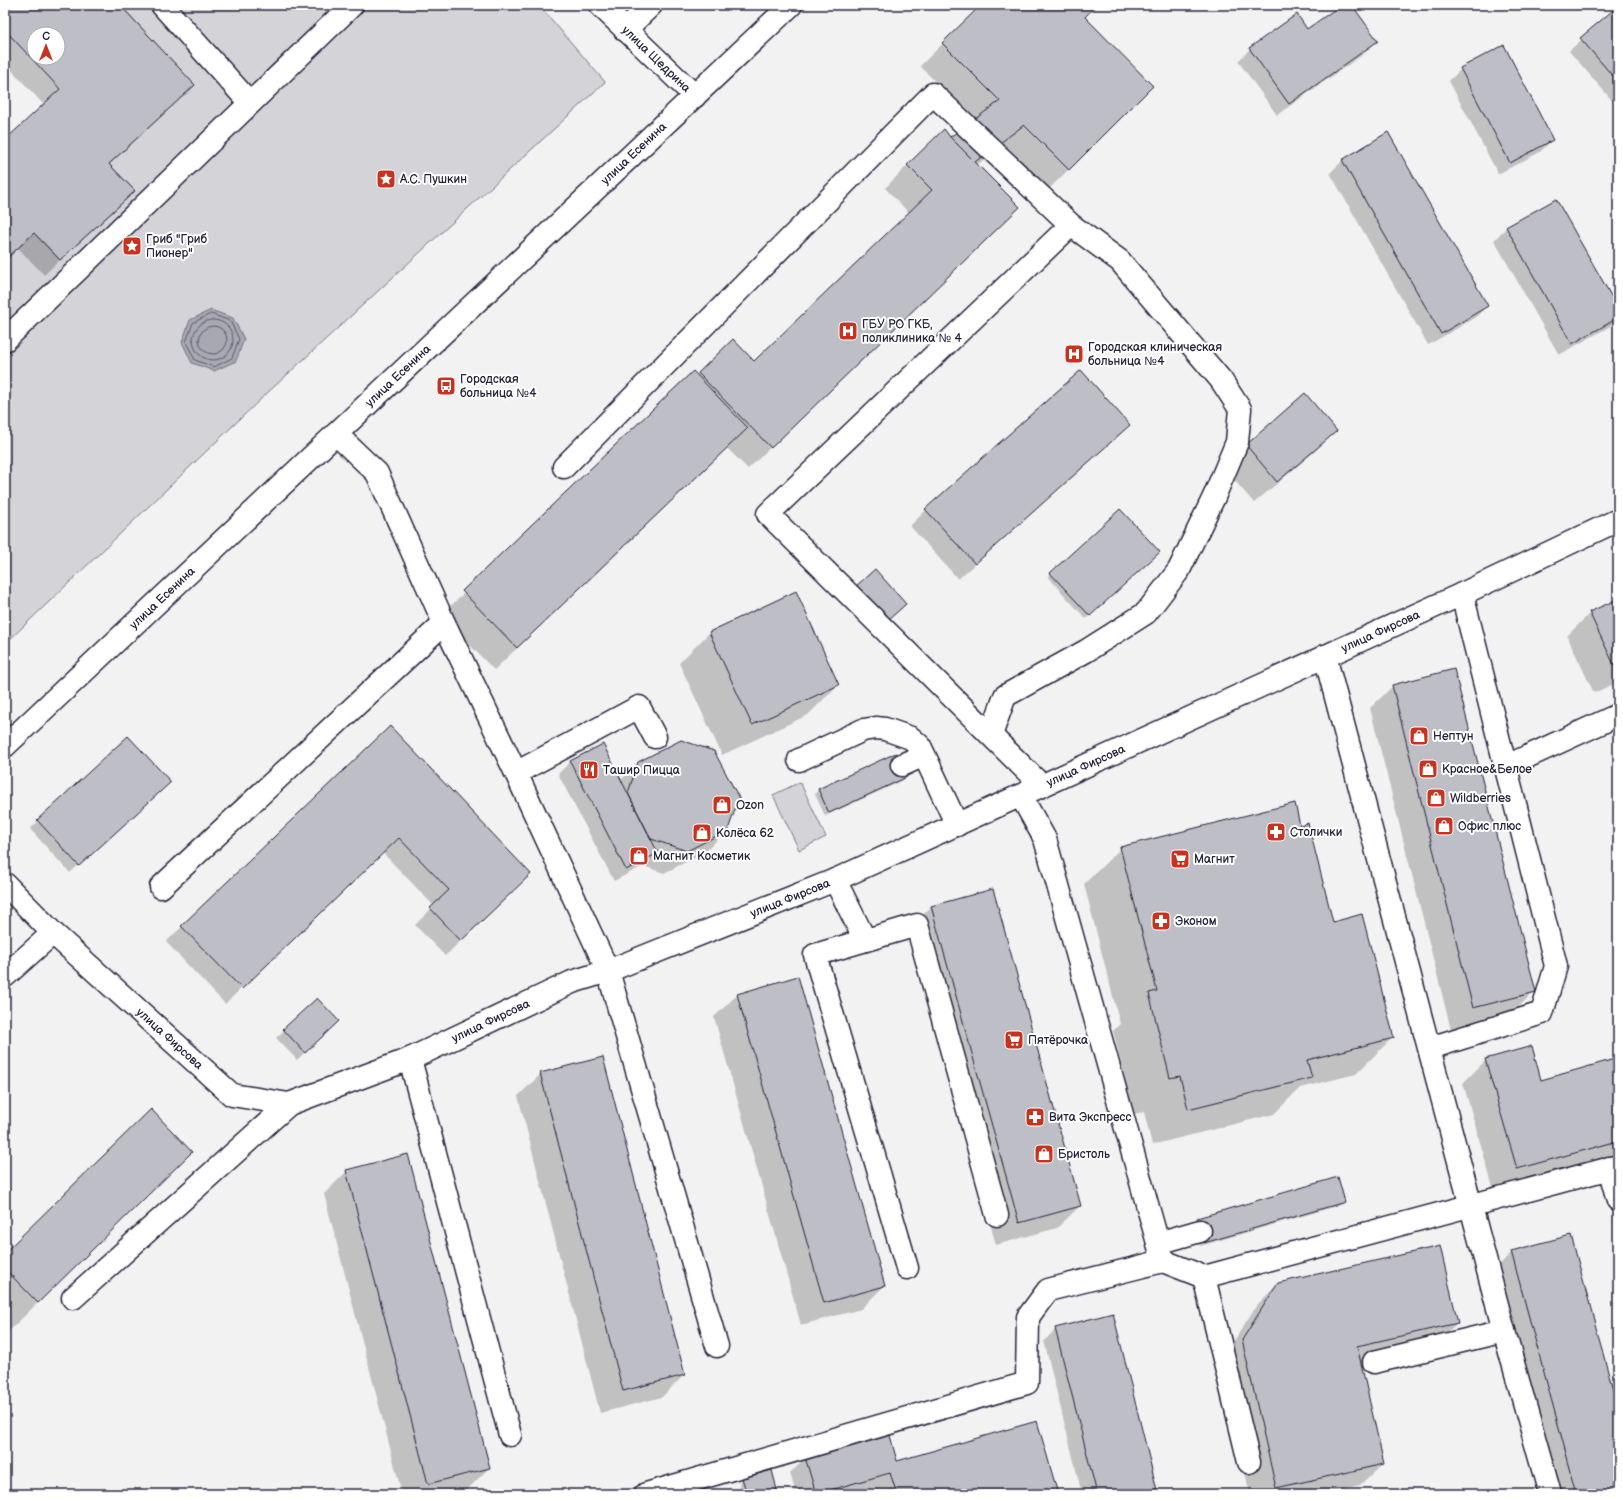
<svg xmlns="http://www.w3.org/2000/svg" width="1623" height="1499" viewBox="0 0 1623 1499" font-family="'Balsamiq Sans',sans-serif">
<rect width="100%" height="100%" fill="#f2f2f3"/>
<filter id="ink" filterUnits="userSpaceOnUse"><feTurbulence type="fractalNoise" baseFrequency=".025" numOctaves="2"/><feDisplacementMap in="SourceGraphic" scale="8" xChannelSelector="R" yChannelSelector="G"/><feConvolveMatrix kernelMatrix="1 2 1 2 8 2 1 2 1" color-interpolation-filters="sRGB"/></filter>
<g filter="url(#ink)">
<path fill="#d3d3d8" stroke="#7a7a8a" d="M120 5H539L605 82 264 396 5 644V260L34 233 60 260 135 191 109 164 194 85Z
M800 782 826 837 799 850 773 795Z"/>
<path fill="#a8a8b2" stroke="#727282" d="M211 310 233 318 244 339 236 361 214 371 192 363 182 342 190 320Z"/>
<path fill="#0003" fill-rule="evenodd" d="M5 5H119L108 164 133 191 44 275 18 248 5 260V141L44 105 5 63ZM34 34H58V58H34Z
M982 5H1095L1083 17 1152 86 1046 192 1001 147 977 165 996 230 748 469 727 448 494 670 441 615 733 340 754 362 909 213 885 188 908 165 950 139 974 121 920 66Z
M1343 5H1351L1377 41 1365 53 1277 115 1238 61 1250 49 1307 30Z
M1618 7V103L1616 105 1569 51Z
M1461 69 1552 140 1540 152 1498 174 1449 81Z
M1387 133 1487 306 1475 318 1428 345 1330 173 1342 161Z
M1556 201 1618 310V318L1609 327 1559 355 1494 240 1506 228Z
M1129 425 958 579 910 526 926 510Z
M1336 431 1313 453 1254 503 1224 468 1247 446Z
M1155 555 1086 619 1048 577 1051 574Z
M795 593 838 685 808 715 722 755 679 663 709 633Z
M1618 600V682L1594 693 1567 636 1590 613Z
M1393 686 1534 991 1512 1014 1451 1030 1370 708Z
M389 728 514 890 445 956 415 925 434 906 383 853 225 1004 166 942Z
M128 738 161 790 70 873 30 829Z
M602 746 620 781 638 763 727 830 704 853 664 873 643 866 614 881 558 774 570 762Z
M896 755 906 777 902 781 825 816 815 794 818 790Z
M1299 827 1332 923 1392 1038 1356 1074 1300 1088 1274 1114 1152 1145 1144 1112 1134 1114 1113 1031 1120 1024 1084 884 1121 848Z
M931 907 1080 1206 1057 1228 996 1245 909 929Z
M797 978 884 1286 861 1309 801 1325 714 1017 737 995Z
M316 999 337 1021 297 1060 276 1038Z
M1618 1059V1157L1494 1191 1463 1083 1486 1060 1541 1081Z
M541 1074 684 1375 662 1397 600 1413 518 1096Z
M347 1171 489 1468 466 1491 453 1494H402L324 1194Z
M155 1188 5 1335V1253Z
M1344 1202 1340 1205 1200 1246 1194 1222 1197 1219Z
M1512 1252 1618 1413V1494H1549L1489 1275Z
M1279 1283 1457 1323 1434 1345 1359 1362 1383 1464 1360 1486 1326 1494H1250L1220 1363 1256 1306Z
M1056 1329 1157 1494H1082L1044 1341Z
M806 1458 897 1463 1057 1494H876L874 1488 853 1494H796L790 1473Z
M743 1479 777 1494H742L739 1482Z"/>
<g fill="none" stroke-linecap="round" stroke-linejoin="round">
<path stroke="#58586b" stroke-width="1" d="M211 314 230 321 239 339 232 358 214 367 195 360 186 342 193 323Z
M193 340a20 20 0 1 1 40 0a20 20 0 1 1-40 0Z
M199 340a14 14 0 1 1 28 0a14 14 0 1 1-28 0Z"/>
</g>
<path fill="#bebec6" stroke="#22223b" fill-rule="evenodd" d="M5 5H120L195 85 109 164 135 191 60 260 34 233 5 260V140L60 89 5 30ZM34 34H58V58H34Z
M981 5H1096L1085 17 1153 86 1069 170 1024 125 975 162 950 137 1000 101 942 43Z
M1341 5H1352L1378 41 1289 104 1249 48 1297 14 1307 29Z
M1618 6V82L1580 38Z
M1504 45 1553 140 1510 163 1460 68Z
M944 129 950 137 1020 207 771 448 698 373 733 339 754 361 932 190 907 165Z
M1388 132 1488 306 1441 334 1342 160Z
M1556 199 1618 308V318L1572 344 1506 227Z
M1081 370 1130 425 975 564 925 509Z
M693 371 748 428 517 648 462 591Z
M1305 393 1337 431 1277 482 1246 445Z
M1120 509 1160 552 1090 616 1050 573Z
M875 569 906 604 887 621 855 587Z
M796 591 839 685 752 725 709 632Z
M1618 599V671H1617L1589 612Z
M1454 669 1536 992 1473 1008 1392 685Z
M390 726 531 874 461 941 430 908 449 890 399 838 242 989 181 926Z
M128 736 171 782 79 866 37 820Z
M681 740 714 751 739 798 728 830 687 851 651 839 628 793 638 762Z
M603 744 658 853 626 870 570 761Z
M896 753 907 777 829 813 818 789Z
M1295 803 1300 826 1308 823 1333 922 1362 914 1394 1038 1307 1060 1312 1078 1188 1109 1180 1076 1170 1078 1149 993 1157 991 1120 847Z
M993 889 1081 1206 1019 1223 931 906Z
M798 976 885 1286 824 1303 737 994Z
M317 998 339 1021 305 1053 283 1029Z
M1532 1046 1541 1080 1618 1058V1141L1517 1169 1485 1059Z
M603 1057 685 1375 623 1391 540 1073Z
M151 1109 192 1152 38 1303 5 1269V1252Z
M408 1154 490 1468 428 1484 346 1170Z
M1338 1177 1345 1202 1204 1243 1197 1218Z
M1571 1235 1618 1409V1494H1577L1511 1251Z
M1440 1246 1458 1323 1357 1346 1384 1464 1276 1488 1242 1340 1278 1283Z
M1113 1313 1158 1494H1097L1055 1328Z
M1037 1421 1058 1494H897L890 1473 816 1494 805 1457 889 1432 897 1461Z
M772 1470 778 1494H747L742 1478Z"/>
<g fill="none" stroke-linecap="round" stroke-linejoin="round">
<g stroke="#22223b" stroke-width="25">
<g id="minor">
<path d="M162 5 250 103"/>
<path id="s1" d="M600 5 695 96"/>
<path d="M625 30 651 5"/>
<path d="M5 340 352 5"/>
<path d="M336 434 377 473 444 623 516 773 608 971 717 1346"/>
<path d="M564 467 933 94 1071 225 768 514 1042 786"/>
<path d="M1325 656 1504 1331 1550 1494"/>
<path d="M991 735 1005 696 1086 651 1146 613 1179 570 1214 497 1237 442 1240 409 1221 380 1120 261 1071 225"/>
<path d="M799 760 863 730 876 728 885 729 911 738 920 746 957 825"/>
<path d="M902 765 924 755"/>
<path d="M1507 766 1618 715"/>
<path d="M516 773 639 707 655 737"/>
<path d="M835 880 865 940"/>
<path id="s2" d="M5 884 53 933 232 1095 289 1104 410 1059 572 982 608 971 835 880 1462 594 1618 520"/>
<path d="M161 887 444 623"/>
<path d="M5 976 53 933"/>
<path d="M1430 1048 1542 1013 1556 966 1462 594"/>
<path d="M410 1059 510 1435"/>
<path d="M1609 1168 1618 1200"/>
<path d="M1158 1243 1200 1231"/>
<path d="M1163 1261 1204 1277 1618 1166"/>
<path d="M907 1268 815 955 917 925 997 1215"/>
<path d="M1204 1277 1249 1462"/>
<path d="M73 1298 289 1104"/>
<path d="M1374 1362 1504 1331"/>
<path d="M646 1494 1027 1383 1028 1317 1048 1290 1163 1261 1045 839 1021 796"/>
</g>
</g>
<g stroke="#22223b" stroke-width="25">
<g id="major">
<path id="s3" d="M5 746 791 5"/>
</g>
</g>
<use href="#minor" stroke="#fff" stroke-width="22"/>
<use href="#major" stroke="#fff" stroke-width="22"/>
</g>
</g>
<defs>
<g id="sight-square" transform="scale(1)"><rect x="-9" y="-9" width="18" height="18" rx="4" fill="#c8321e" stroke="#fff"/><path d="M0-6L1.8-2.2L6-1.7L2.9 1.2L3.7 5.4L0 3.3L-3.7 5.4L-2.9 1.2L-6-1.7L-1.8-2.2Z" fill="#fff"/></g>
<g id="hospital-square" transform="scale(1)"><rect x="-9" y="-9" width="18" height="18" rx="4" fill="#c8321e" stroke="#fff"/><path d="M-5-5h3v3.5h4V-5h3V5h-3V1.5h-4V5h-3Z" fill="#fff"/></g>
<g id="bus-square" transform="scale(1)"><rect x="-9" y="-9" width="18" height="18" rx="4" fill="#c8321e" stroke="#fff"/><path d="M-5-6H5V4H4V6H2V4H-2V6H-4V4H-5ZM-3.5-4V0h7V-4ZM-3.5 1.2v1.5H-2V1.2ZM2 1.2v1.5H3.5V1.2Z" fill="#fff"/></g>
<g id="shop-square" transform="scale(1)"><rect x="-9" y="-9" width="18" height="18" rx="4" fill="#c8321e" stroke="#fff"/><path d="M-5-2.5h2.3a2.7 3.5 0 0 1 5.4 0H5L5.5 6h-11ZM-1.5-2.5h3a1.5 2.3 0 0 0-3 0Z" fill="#fff"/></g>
<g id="restaurant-square" transform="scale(1)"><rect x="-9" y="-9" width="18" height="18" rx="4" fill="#c8321e" stroke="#fff"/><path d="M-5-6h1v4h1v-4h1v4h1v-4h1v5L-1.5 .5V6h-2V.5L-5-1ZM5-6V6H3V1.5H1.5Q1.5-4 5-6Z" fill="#fff"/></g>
<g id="pharmacy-square" transform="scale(1)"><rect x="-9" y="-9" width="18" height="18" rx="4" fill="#c8321e" stroke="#fff"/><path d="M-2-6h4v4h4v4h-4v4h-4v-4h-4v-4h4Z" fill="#fff"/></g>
<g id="supermarket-square" transform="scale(1)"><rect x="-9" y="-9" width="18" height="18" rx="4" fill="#c8321e" stroke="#fff"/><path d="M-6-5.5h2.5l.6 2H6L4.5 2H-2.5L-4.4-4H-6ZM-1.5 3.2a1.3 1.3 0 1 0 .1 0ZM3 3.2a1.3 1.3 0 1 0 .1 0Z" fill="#fff"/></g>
</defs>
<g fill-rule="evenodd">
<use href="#sight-square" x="386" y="179"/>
<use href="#sight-square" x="132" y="246"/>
<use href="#hospital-square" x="848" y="331"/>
<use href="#hospital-square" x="1074" y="354"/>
<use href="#bus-square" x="446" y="386"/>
<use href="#shop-square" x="1419" y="736"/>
<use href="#shop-square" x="1428" y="769"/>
<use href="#restaurant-square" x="589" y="770"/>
<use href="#shop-square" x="1436" y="798"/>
<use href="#shop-square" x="722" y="805"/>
<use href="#shop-square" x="1444" y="826"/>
<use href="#pharmacy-square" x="1276" y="832"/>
<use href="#shop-square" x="702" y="833"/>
<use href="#shop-square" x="639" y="856"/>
<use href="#supermarket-square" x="1180" y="859"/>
<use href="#pharmacy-square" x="1161" y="921"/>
<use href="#supermarket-square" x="1014" y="1040"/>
<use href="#pharmacy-square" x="1035" y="1117"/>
<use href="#shop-square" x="1044" y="1154"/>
</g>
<g text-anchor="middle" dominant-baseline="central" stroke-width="4" stroke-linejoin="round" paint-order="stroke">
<g font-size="12" fill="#22223b" stroke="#fff">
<text stroke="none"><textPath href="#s1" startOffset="78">улица Щедрина</textPath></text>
<text stroke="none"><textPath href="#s3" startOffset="864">улица Есенина</textPath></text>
<text stroke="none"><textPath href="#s3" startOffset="540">улица Есенина</textPath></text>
<text stroke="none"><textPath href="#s3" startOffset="216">улица Есенина</textPath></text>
<text stroke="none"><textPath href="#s2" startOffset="1558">улица Фирсова</textPath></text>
<text stroke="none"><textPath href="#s2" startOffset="1234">улица Фирсова</textPath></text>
<text stroke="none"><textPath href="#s2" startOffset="910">улица Фирсова</textPath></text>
<text stroke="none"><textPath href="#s2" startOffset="586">улица Фирсова</textPath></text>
<text stroke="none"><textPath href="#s2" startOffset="226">улица Фирсова</textPath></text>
</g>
<g font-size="12" fill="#22223b" stroke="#fff" text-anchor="start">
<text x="400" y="179">А.С. Пушкин</text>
<text x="146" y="239">Гриб "Гриб<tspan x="146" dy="14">Пионер"</tspan></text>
<text x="862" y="324">ГБУ РО ГКБ,<tspan x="862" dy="14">поликлиника № 4</tspan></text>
<text x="1088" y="347">Городская клиническая<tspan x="1088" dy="14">больница №4</tspan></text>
<text x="460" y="379">Городская<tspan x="460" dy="14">больница №4</tspan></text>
<text x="1433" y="736">Нептун</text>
<text x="1442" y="769">Красное&amp;Белое</text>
<text x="603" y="770">Ташир Пицца</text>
<text x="1450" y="798">Wildberries</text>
<text x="736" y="805">Ozon</text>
<text x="1458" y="826">Офис плюс</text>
<text x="1290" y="832">Столички</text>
<text x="716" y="833">Колёса 62</text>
<text x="653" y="856">Магнит Косметик</text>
<text x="1194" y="859">Магнит</text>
<text x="1175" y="921">Эконом</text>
<text x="1028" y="1040">Пятёрочка</text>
<text x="1049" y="1117">Вита Экспресс</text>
<text x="1058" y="1154">Бристоль</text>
</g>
</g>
<rect width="1623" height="1499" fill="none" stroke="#fff" stroke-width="20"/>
<rect x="10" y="10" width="1603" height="1479" fill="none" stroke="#22223b" stroke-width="1.5" filter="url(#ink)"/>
<g transform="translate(46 46)"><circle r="19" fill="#ffffff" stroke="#a7a7b1"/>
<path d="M0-3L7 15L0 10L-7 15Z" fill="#c8321e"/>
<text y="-6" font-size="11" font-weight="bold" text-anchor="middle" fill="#22223b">С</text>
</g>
</svg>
